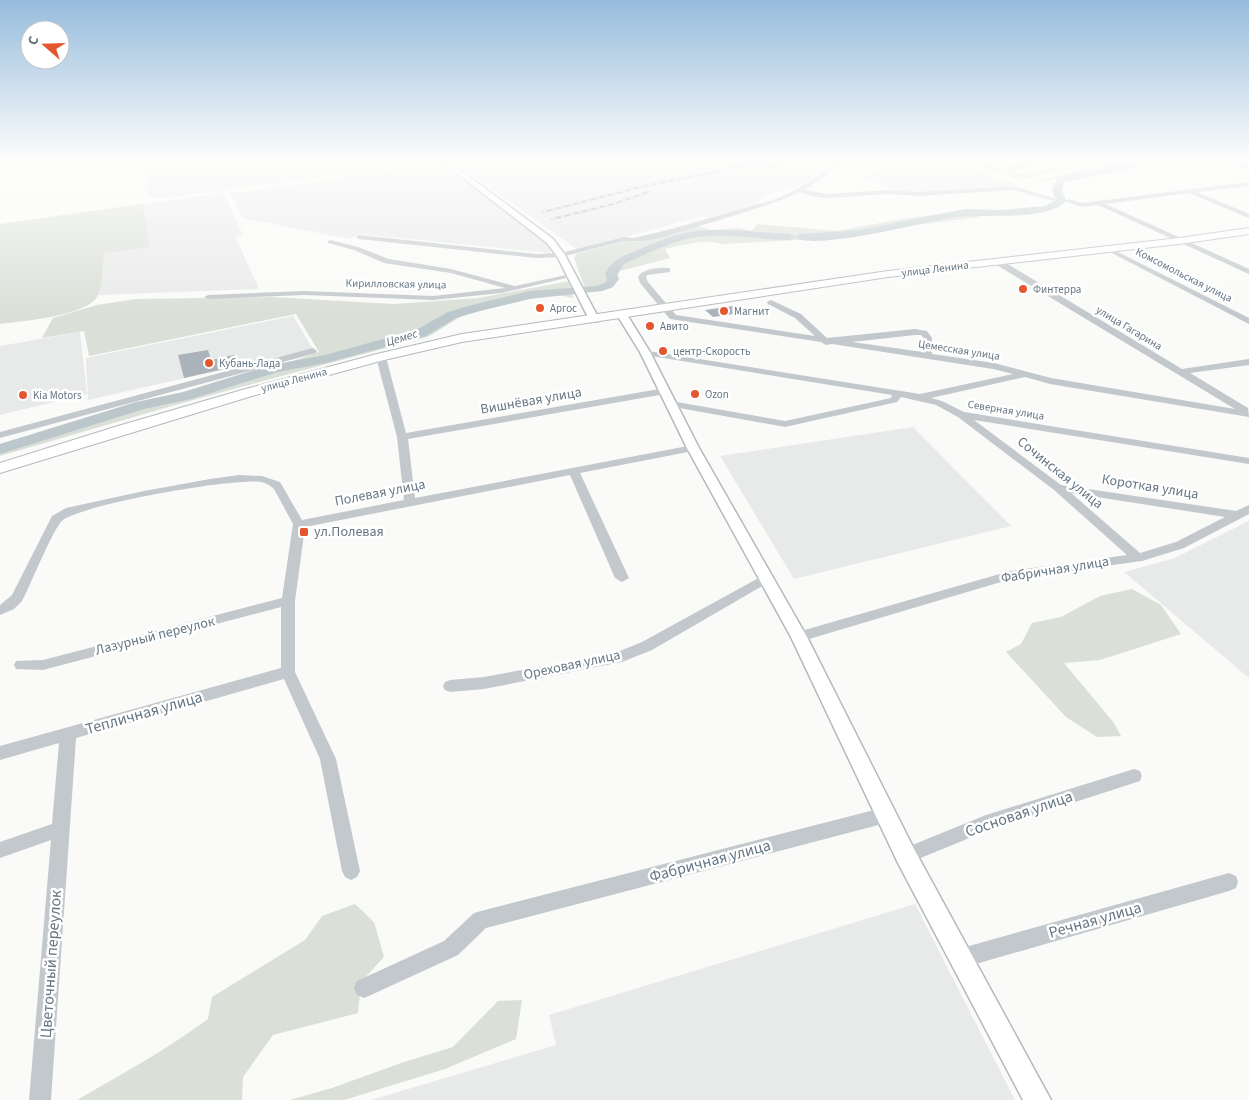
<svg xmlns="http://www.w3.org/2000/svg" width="1249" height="1100" viewBox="0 0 1249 1100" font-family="'Source Sans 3',sans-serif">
<rect width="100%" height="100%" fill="#fafaf8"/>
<path fill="#e8e9e9" d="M0 160H109L14 171 0 168Z
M195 160H423L428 163 157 199 148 196 144 164Z
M451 160H838L801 185 766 194 757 205 707 218 702 216 578 250Z
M898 160H943L1019 185 905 193 862 178Z
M442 163 521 223 547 244 551 253 359 234 349 239 243 218 229 193 333 180 351 176Z
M224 193 243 235 235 236 259 289 98 295 105 253 147 224 142 204Z
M293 316 313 349 88 400 86 358Z
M80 332 87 394 0 415V346Z
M913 427 1011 526 794 579 720 456Z
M1249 521V678L1124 572 1175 558Z
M915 904 1015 1100H371L556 1045 549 1015Z"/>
<path fill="#dadfd7" d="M1030 160H1047L1048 162 1011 173C1040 176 1067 161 1096 161L1021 180 976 166 978 161H984C996 173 1017 164 1030 160Z
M1094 160 1118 161 1145 160 1128 165 1023 185 1109 163Z
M142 204 147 224 149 247 105 253C102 266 103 283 98 295 89 316 22 321 0 324V224Z
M970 210 980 217 908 226 855 237 723 244C703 239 685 244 665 249L670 258 620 271 611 288 600 291H586L574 258 576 254 625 241 638 242 699 226 711 230 739 228 752 231 757 224 836 231 902 219Z
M569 281 573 298 553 294 470 312C455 318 442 330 427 337L182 403 0 456V444L278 366 319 352 296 314 89 356 84 331 42 338 53 318 97 305 136 299 272 297 394 304 478 298Z
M1132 589 1161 605 1181 634 1100 660 1064 663 1114 723 1121 736 1097 737 1066 717 1006 652 1021 644 1032 623 1061 617 1100 596Z
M355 904 374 922 384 957 361 982 358 1013 273 1035 243 1077 242 1100H77C122 1074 166 1050 208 1019L212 997 305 940 322 916Z
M522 1000 516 1039 445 1069 344 1100H290L332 1088 404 1062 453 1047 498 1001Z"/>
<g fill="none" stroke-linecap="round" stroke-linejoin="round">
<path fill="#bbc7cb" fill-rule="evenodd" d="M1141 160H1152L1130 169 1064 182 1062 190 1066 201C1047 223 976 212 948 218 923 223 811 251 795 237L790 240C760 239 727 233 697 237 671 241 647 254 624 264L617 274 619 279 613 287 602 291 529 299 480 311 456 318 426 336 326 363 278 372 191 399 144 409 0 454V444L136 402 183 392 271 365 325 355 416 330 448 312 472 305 529 291 596 286 605 283 607 279 605 274C612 259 624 256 638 250 657 242 677 233 697 231 728 228 759 233 790 234L795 237 800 234 860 230 965 209 1000 210 1045 206 1056 200 1052 190 1057 178Z"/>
</g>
<path fill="#aab3b9" d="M739 305 747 312 713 317 705 310Z
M208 350 211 360 234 355 238 366 184 378 178 355Z"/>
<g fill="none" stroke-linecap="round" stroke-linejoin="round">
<g stroke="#b5babe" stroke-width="3">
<path id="major" d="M440 160H447L553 239 565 255 599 319 598 321H590L589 319 557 256 547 243Z
M622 312 626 313 650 352 699 448 807 637 914 849 1051 1100H1023L898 863 791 637 687 448 640 352 617 315Z"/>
</g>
<g stroke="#b4b9bd" stroke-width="2">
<path id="highway" d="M1249 228V234L1179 244 888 277 462 342 384 360 252 396 0 473V463L118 426 242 390 377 354 462 334 888 271 1179 238Z"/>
</g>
<path fill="#c3c8cc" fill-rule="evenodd" d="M840 160H846L805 190 828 194 887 190 918 192 1013 186 1057 199 1054 201 1013 190 918 196 887 194 828 198 815 197 800 192C769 206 735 215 702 225 678 232 649 244 624 241L561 257 536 258 359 239 356 237 359 235 536 254 561 253 624 237 634 238 675 228 773 200 798 189Z
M1222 160H1229L1249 166V170Z
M1249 182V186L1197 192 1249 214V218L1189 193 1106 204 1249 269V274L1098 205 1082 207 1065 201 1068 199 1082 203Z
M330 240 358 247 389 259 451 269 515 286 571 274 575 276 501 293 433 300 305 295 208 299 204 297 208 295 305 291 433 296 505 288 451 273 384 263 354 250 328 243 327 242Z
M1106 248H1110L1249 318V324L1106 250Z
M995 260H1001L1182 369 1249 359V365L1190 373 1248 408 1249 417 1050 384 1025 377 931 398 942 401 964 412 1249 458V464L974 420 1061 485 1236 511 1249 505V514L1184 548 1142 561 1011 579 799 642 794 641 792 637 794 633 1010 571 1127 555 1054 490 958 417 936 405 901 397 897 402 785 427 668 406V402L671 401 785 421 891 398 892 395 645 355 641 352 642 350 920 394 1013 374 993 369 832 344 826 345 821 342 670 319 640 283 638 277C643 268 660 267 670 268V272L647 275 646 277 648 282 676 315 815 336 795 318 768 304 767 302 771 300 801 314 827 338 915 329 927 331 932 338V354L994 363 1051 378 1235 409 995 264ZM915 335H921L924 338 923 352 852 342ZM1071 493 1225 517 1176 542 1140 553Z
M313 348 317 351 316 353 0 438V432Z
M381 354 386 357 406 433 665 388 670 391 665 394 408 439 415 498 693 445 698 448 693 451 580 473 629 578 622 582 615 578 570 475 305 527 295 601V672L336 759 360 871 357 877 351 880 345 877 342 871 320 759 284 679 76 738 51 1100H29L51 840 0 858V842L52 824 59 743 0 760V746L281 668V607L43 670 16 669 14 665 16 661 43 660 282 598 293 524 274 489C271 486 266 483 261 482 233 478 85 504 63 520 54 526 30 587 22 601L14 609 0 615V605L12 595 52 516 66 508 144 491 210 479 239 475 262 476 280 482 302 520 404 500 397 437 376 357Z
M766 574 771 575 773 578 771 581 652 650 622 662 484 689 450 692 445 690 443 686 445 682 450 680 484 677 615 653 642 642Z
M1134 769 1140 771 1142 776 1140 781 989 830 906 864 900 862 897 856 900 850 986 815Z
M886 807 892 810 895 815 892 820 886 823 486 928 458 955 371 995 364 998 357 995 354 988 357 981 444 941 474 913 481 911Z
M1229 873 1236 876 1238 882 1236 888 1229 891 962 968 955 965 952 958 955 951 962 948Z"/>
<use href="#major" fill="#fff" fill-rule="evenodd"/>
<use href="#highway" fill="#fff" fill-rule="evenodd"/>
<g stroke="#a2aab0" stroke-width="2">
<path id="rail" d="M762 168 796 160
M543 212 645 186 771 160
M552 219 613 204 649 192"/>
</g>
<use href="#rail" stroke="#fff" stroke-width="1" stroke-dasharray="4.5" stroke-linecap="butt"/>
</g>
<linearGradient id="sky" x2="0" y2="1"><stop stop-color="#96bcdc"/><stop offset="0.51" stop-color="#fdfdfc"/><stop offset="1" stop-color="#fdfdfc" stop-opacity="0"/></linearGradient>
<rect width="1249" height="314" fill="url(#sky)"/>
<g fill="#e4572e" stroke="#fff" stroke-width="2">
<circle cx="1023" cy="289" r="5"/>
<circle cx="540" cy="308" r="5"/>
<circle cx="724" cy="311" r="5"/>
<circle cx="650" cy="326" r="5"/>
<circle cx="663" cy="351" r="5"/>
<circle cx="209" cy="363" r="5"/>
<circle cx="695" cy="394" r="5"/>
<circle cx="23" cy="395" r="5"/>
<rect x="299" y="527" width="10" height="10" rx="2.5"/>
</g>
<g text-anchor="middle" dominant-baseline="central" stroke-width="5" stroke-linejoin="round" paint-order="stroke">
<g font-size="11" fill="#657683" stroke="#fff">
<text transform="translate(935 269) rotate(-7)">улица Ленина</text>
<text transform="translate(1184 275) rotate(27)">Комсомольская улица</text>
<text transform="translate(396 284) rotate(1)">Кирилловская улица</text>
<text transform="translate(1129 328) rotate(31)">улица Гагарина</text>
<text transform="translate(959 350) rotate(9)">Цемесская улица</text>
<text transform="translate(294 380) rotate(-15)">улица Ленина</text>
<text transform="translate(1006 410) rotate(9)">Северная улица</text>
</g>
<g font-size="11" fill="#657683" stroke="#fff" text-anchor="start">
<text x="1033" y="289">Финтерра</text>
<text x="550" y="308">Аргос</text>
<text x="734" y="311">Магнит</text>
<text x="660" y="326">Авито</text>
<text x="673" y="351">центр-Скорость</text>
<text x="219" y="363">Кубань-Лада</text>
<text x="705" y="394">Ozon</text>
<text x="33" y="395">Kia Motors</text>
</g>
<g font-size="12" font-style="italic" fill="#60757c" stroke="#fff">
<text transform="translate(402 338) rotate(-17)">Цемес</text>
</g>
<g font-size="14" fill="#657683" stroke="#fff">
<text transform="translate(531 401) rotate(-10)">Вишнёвая улица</text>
<text transform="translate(1060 473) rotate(39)">Сочинская улица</text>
<text transform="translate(1150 487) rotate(9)">Короткая улица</text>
<text transform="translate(380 493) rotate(-11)">Полевая улица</text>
<text transform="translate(1055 570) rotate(-9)">Фабричная улица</text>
<text transform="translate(155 636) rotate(-14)">Лазурный переулок</text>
<text transform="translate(572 665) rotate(-12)">Ореховая улица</text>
</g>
<g font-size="14" fill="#657683" stroke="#fff" text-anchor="start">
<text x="314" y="532">ул.Полевая</text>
</g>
<g font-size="16" fill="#657683" stroke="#fff">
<text transform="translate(144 713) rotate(-16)">Тепличная улица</text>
<text transform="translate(1019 814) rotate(-19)">Сосновая улица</text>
<text transform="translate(710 861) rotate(-15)">Фабричная улица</text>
<text transform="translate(1095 920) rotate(-16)">Речная улица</text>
<text transform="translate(51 964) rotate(-86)">Цветочный переулок</text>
</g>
</g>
<g transform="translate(45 45) rotate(290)"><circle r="24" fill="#ffffff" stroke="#c1c8cd"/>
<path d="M0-4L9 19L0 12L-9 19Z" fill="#e4572e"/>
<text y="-8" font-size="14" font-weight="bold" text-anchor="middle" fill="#657683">С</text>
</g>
</svg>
